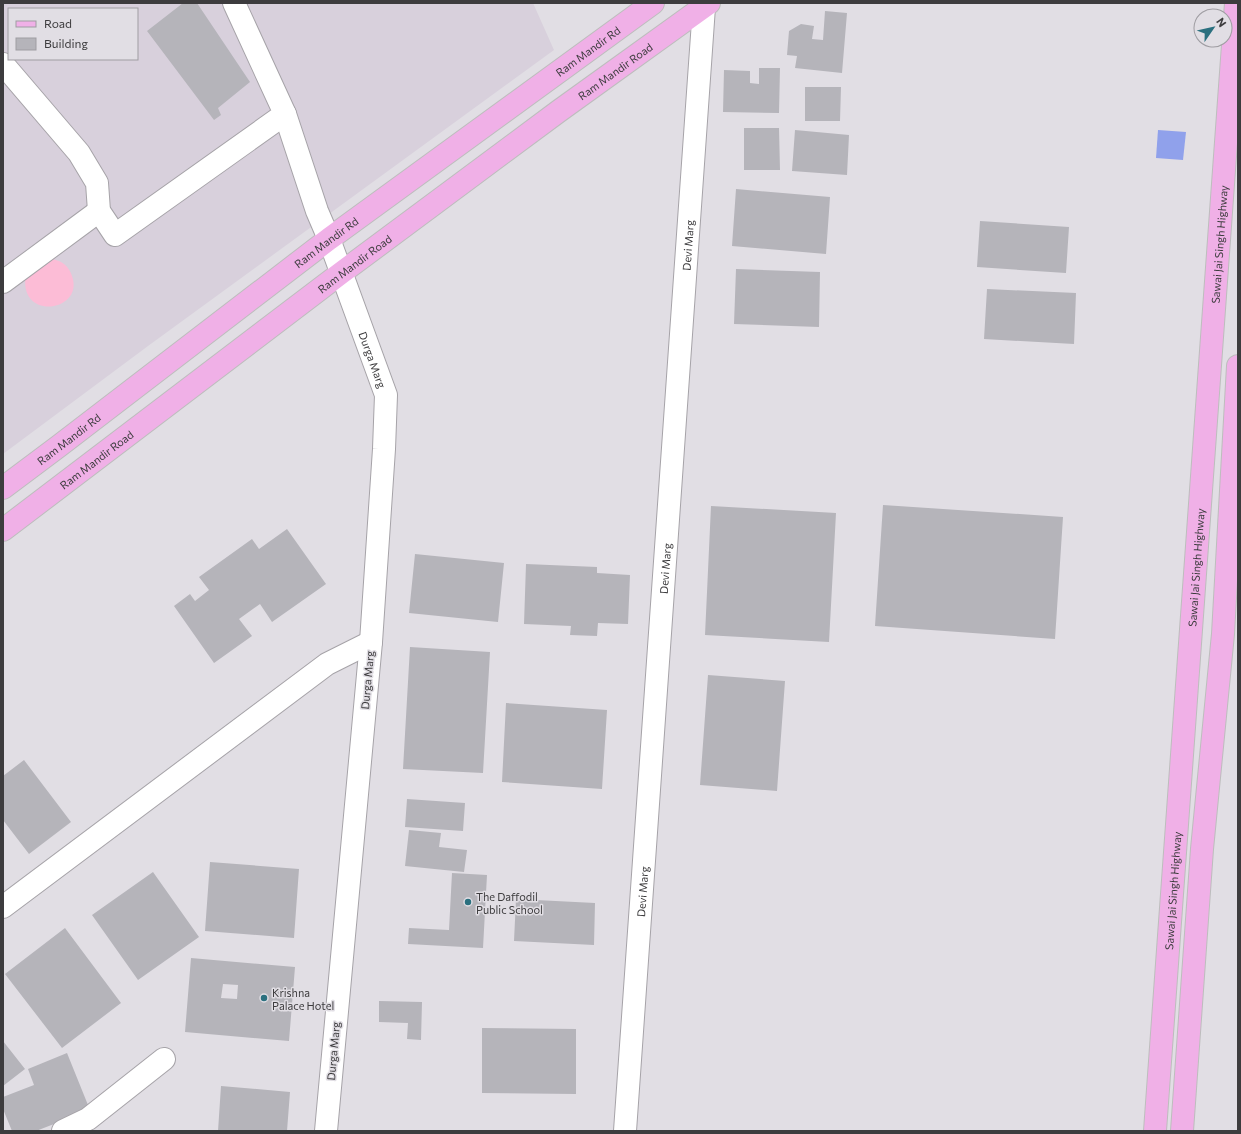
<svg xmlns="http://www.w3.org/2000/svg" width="1241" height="1134" viewBox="0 0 1241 1134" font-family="Commissioner,sans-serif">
<rect width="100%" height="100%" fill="#e1dee4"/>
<path fill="#d8d0dc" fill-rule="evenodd" d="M3 3H533L554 50 148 346 3 454ZM9 9H137V59H9Z"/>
<path fill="#fcbcd6" d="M52 259C62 261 69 266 72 276 85 312 17 322 26 274Z"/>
<path fill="#90a1eb" d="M1158 130 1186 132 1183 160 1156 158Z"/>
<path fill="#b5b4ba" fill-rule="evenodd" d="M183 3H197L250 82 218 108 221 115 214 120 147 31Z
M825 11 847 13 842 73 795 68 797 56 787 55 789 31 801 24 814 26 812 39 823 40Z
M759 68H780L779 113 723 112 724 70 750 71V83L759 84Z
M805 87H841L840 121H805Z
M744 128H779L780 170H744Z
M795 130 849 135 847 175 792 171Z
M736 189 830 197 826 254 732 246Z
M980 221 1069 227 1066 273 977 267Z
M736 269 820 272 819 327 734 324Z
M987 289 1076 293 1074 344 984 339Z
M883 505 1063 517 1055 639 875 626Z
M711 506 836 513 829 642 705 635Z
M287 529 326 584 272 622 260 604 239 619 252 636 214 663 174 606 190 594 195 601 209 590 199 577 252 539 259 549Z
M415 554 504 563 498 622 409 613Z
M526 564 597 567V573L630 575 628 624 598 623 597 636 570 635 571 626 524 624Z
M410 647 490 652 483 773 403 769Z
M708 675 785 681 777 791 700 785Z
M506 703 607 710 602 789 502 782Z
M24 760 71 822 29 854 3 820V776Z
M407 799 465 803 463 831 405 827Z
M409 830 441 833 439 847 467 850 464 872 405 866Z
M210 862 299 869 294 938 205 931Z
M153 872 199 937 138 980 92 915Z
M452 873 487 875 483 948 408 944 409 928 449 930Z
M516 899 595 903 594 945 514 941Z
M65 928 121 1003 62 1048 5 974Z
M191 958 295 967 289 1041 185 1032ZM223 984 238 985 237 999 221 998Z
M379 1001 422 1002 421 1040 407 1039 408 1023 379 1022Z
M482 1028 576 1029V1094L482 1093Z
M3 1041 25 1069 3 1086Z
M67 1053 90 1110 36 1131H12L3 1109V1097L34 1085 28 1069Z
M221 1086 290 1092 287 1131H218Z"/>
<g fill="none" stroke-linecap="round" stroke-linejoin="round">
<g stroke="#a6a3a8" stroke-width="24">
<g id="street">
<path d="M3 64 79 153 97 183 99 211 115 235 285 114 234 3"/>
<path id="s1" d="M285 114 317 211 329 239 386 395 384 449 371 642 326 1131"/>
<path d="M3 282 99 211"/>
<path d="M3 907 327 664 371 642"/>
<path d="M63 1131 88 1119 164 1059"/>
<path id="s2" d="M625 1131 704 7"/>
</g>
</g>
<g stroke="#bdbdbd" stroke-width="24">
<g id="primary">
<path id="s3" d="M3 488 59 446 329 239 653 3"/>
<path id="s4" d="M3 530 341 273 559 111 709 3"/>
<path id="s5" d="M1155 1131 1236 3"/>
<path d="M1182 1131 1202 849 1223 634 1238 366"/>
</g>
</g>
<use href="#street" stroke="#fff" stroke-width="22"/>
<use href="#primary" stroke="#f0b0e7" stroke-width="22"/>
</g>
<g fill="#2b707f" stroke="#e1dee4" stroke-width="1.5">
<circle cx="468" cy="902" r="4"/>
<circle cx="264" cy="998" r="4"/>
</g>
<g text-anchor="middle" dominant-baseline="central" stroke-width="3" stroke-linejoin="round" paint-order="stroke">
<g font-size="11" fill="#3d3c3e" stroke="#e1dee4">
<text stroke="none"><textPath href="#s3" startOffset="730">Ram Mandir Rd</textPath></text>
<text stroke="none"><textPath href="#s4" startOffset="765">Ram Mandir Road</textPath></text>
<text stroke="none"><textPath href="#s3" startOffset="406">Ram Mandir Rd</textPath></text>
<text stroke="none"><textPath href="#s5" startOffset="889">Sawai Jai Singh Highway</textPath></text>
<text stroke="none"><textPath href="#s2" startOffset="888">Devi Marg</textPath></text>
<text stroke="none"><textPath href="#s4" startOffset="441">Ram Mandir Road</textPath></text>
<text stroke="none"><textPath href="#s1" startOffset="261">Durga Marg</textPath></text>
<text stroke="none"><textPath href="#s3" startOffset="82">Ram Mandir Rd</textPath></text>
<text stroke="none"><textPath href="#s4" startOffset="117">Ram Mandir Road</textPath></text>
<text stroke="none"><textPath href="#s5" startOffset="565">Sawai Jai Singh Highway</textPath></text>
<text stroke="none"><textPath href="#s2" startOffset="564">Devi Marg</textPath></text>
<text transform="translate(367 680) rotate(-85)">Durga Marg</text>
<text stroke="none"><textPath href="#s5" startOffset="241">Sawai Jai Singh Highway</textPath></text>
<text stroke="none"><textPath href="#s2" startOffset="240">Devi Marg</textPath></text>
<text transform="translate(333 1051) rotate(-85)">Durga Marg</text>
</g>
<g font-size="11" fill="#3d3c3e" stroke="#e1dee4" text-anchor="start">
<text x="476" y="896">The Daffodil<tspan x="476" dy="13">Public School</tspan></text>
<text x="272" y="992">Krishna<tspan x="272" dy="13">Palace Hotel</tspan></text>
</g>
</g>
<rect width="1241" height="1134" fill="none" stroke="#3d3c3e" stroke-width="8"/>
<rect x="8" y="8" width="130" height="52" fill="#e1dee4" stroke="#9f9da2"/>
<rect x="16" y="21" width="20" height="6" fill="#f0b0e7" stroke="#9f9da2"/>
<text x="44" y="28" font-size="12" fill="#3d3c3e">Road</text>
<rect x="16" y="38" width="20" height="12" fill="#b5b4ba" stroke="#9f9da2"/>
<text x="44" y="48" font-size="12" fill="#3d3c3e">Building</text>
<g transform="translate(1213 28) rotate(56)"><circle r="19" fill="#e1dee4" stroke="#9f9da2"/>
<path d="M0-3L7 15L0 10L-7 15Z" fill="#2b707f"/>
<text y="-6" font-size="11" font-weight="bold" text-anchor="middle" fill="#3d3c3e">N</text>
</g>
</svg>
